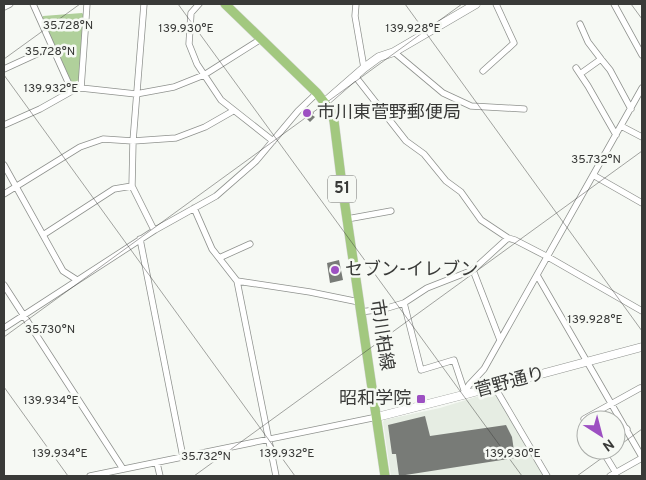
<svg xmlns="http://www.w3.org/2000/svg" width="646" height="480" viewBox="0 0 646 480" font-family="Overpass,'Noto Sans JP',sans-serif">
<rect width="100%" height="100%" fill="#f6f9f4"/>
<path fill="#e6ede3" d="M495 391 544 476H391L383 422 384 420 440 408Z"/>
<path fill="#b0d09b" d="M82 13 84 15 79 80 73 83 71 81 42 18 43 16Z"/>
<path fill="#787b77" d="M308 108 314 113 312 115 315 117 310 122 302 114Z
M339 260 343 280 330 283 327 263Z
M425 416 430 436 506 425 512 437 515 458 399 476 396 454H392L388 425Z"/>
<g fill="none" stroke-linecap="round" stroke-linejoin="round">
<g stroke="#8f928e" stroke-width="7">
<path id="street" d="M33 4 72 91
M144 4 133 141 132 186 154 230
M199 4 191 13 189 44 197 64 221 100 273 141
M356 4 355 16 364 68
M614 4 642 55
M4 7 10 4
M580 24 588 42 601 59
M394 52 443 93 471 106 524 109
M576 68 588 86 616 135
M4 69 52 47
M483 71 514 43 496 4
M580 74 601 59 610 70 631 109
M355 76 406 141 424 154 446 181 461 192 481 220 508 238 515 240 548 257 642 311
M81 88 87 4
M4 125 40 109 72 91 81 88 136 94 174 87 204 75 261 39
M621 126 642 137
M4 165 63 271 77 280
M593 175 642 203
M4 194 80 147 103 139 133 141 176 138 205 127 233 111
M194 208 212 249 237 281 276 476
M347 219 391 211
M43 235 114 189 132 186
M140 239 183 457
M219 258 250 244
M473 270 500 340
M537 275 642 457
M237 281 310 292 359 302
M4 285 123 469
M404 303 421 370 454 360 465 393
M360 312 384 309 404 303 427 288 473 270 508 238
M4 328 155 230 216 196 256 161 298 111 317 93
M494 386 547 476
M463 395 469 385 484 369 642 88
M586 423 584 419 640 388
M616 435 627 429
M602 450 616 473
M157 463 160 476
M90 476 377 417
M610 476 642 458"/>
</g>
<g stroke="#8f928e" stroke-width="9">
<path id="secondary" d="M325 102 364 68 379 57 394 52 476 4
M377 417 463 395 642 347"/>
</g>
<g stroke="#d3d4d3" stroke-width="10">
<path id="primary" d="M225 4 317 93 331 111 334 121 342 185 385 476"/>
</g>
<use href="#street" stroke="#fff" stroke-width="5.5"/>
<use href="#secondary" stroke="#fff" stroke-width="8"/>
<use href="#primary" stroke="#a2c87f" stroke-width="9"/>
</g>
<path fill="none" stroke="#393a38" stroke-width="1" stroke-opacity="0.45" d="M178 4 522 476M405 4 642 331M631 4 642 19M4 59 80 4M4 75 295 476M4 337 462 4M4 387 68 476M616 448 642 429M194 476 642 151M577 476 613 450"/>
<g fill="#9d50c2" stroke="#f6f9f4" stroke-width="2">
<circle cx="307" cy="113" r="5"/>
<circle cx="335" cy="270" r="5"/>
<rect x="416" y="394" width="10" height="10" rx="2.5"/>
</g>
<g text-anchor="middle" dominant-baseline="central" stroke-width="5" stroke-linejoin="round" paint-order="stroke">
<rect fill="#f6f9f4" stroke="#727370" stroke-width="1" x="328" y="175.5" width="28" height="27" rx="4"/>
<g font-size="16" font-weight="bold" fill="#393a38">
<text x="342" y="189">51</text>
</g>
<g font-size="18" fill="#393a38" stroke="#f6f9f4" text-anchor="start">
<text x="317" y="113">市川東菅野郵便局</text>
<text x="345" y="270">セブン-イレブン</text>
<text x="411" y="399" text-anchor="end">昭和学院</text>
</g>
<g font-size="18" fill="#393a38" stroke="#f6f9f4">
<text transform="translate(381 335) rotate(81)">市川柏線</text>
<text transform="translate(510 383) rotate(-15)">菅野通り</text>
</g>
</g>
<g font-size="12" text-anchor="middle" fill="#393a38" stroke="#f6f9f4" stroke-width="5" stroke-linejoin="round" paint-order="stroke">
<text x="68" y="29">35.728°N</text>
<text x="186" y="32">139.930°E</text>
<text x="413" y="32">139.928°E</text>
<text x="50" y="55">35.728°N</text>
<text x="51" y="92">139.932°E</text>
<text x="596" y="163">35.732°N</text>
<text x="595" y="323">139.928°E</text>
<text x="50" y="333">35.730°N</text>
<text x="51" y="404">139.934°E</text>
<text x="60" y="457">139.934°E</text>
<text x="287" y="457">139.932°E</text>
<text x="513" y="457">139.930°E</text>
<text x="206" y="460">35.732°N</text>
</g>
<rect width="646" height="480" fill="none" stroke="#393a38" stroke-width="10"/>
<g transform="translate(601 435) rotate(144)"><circle r="24" fill="#f6f9f4" stroke="#aaada9"/>
<path d="M0-4L9 19L0 12L-9 19Z" fill="#9d50c2"/>
<text y="-8" font-size="14" font-weight="bold" text-anchor="middle" fill="#393a38">N</text>
</g>
</svg>
